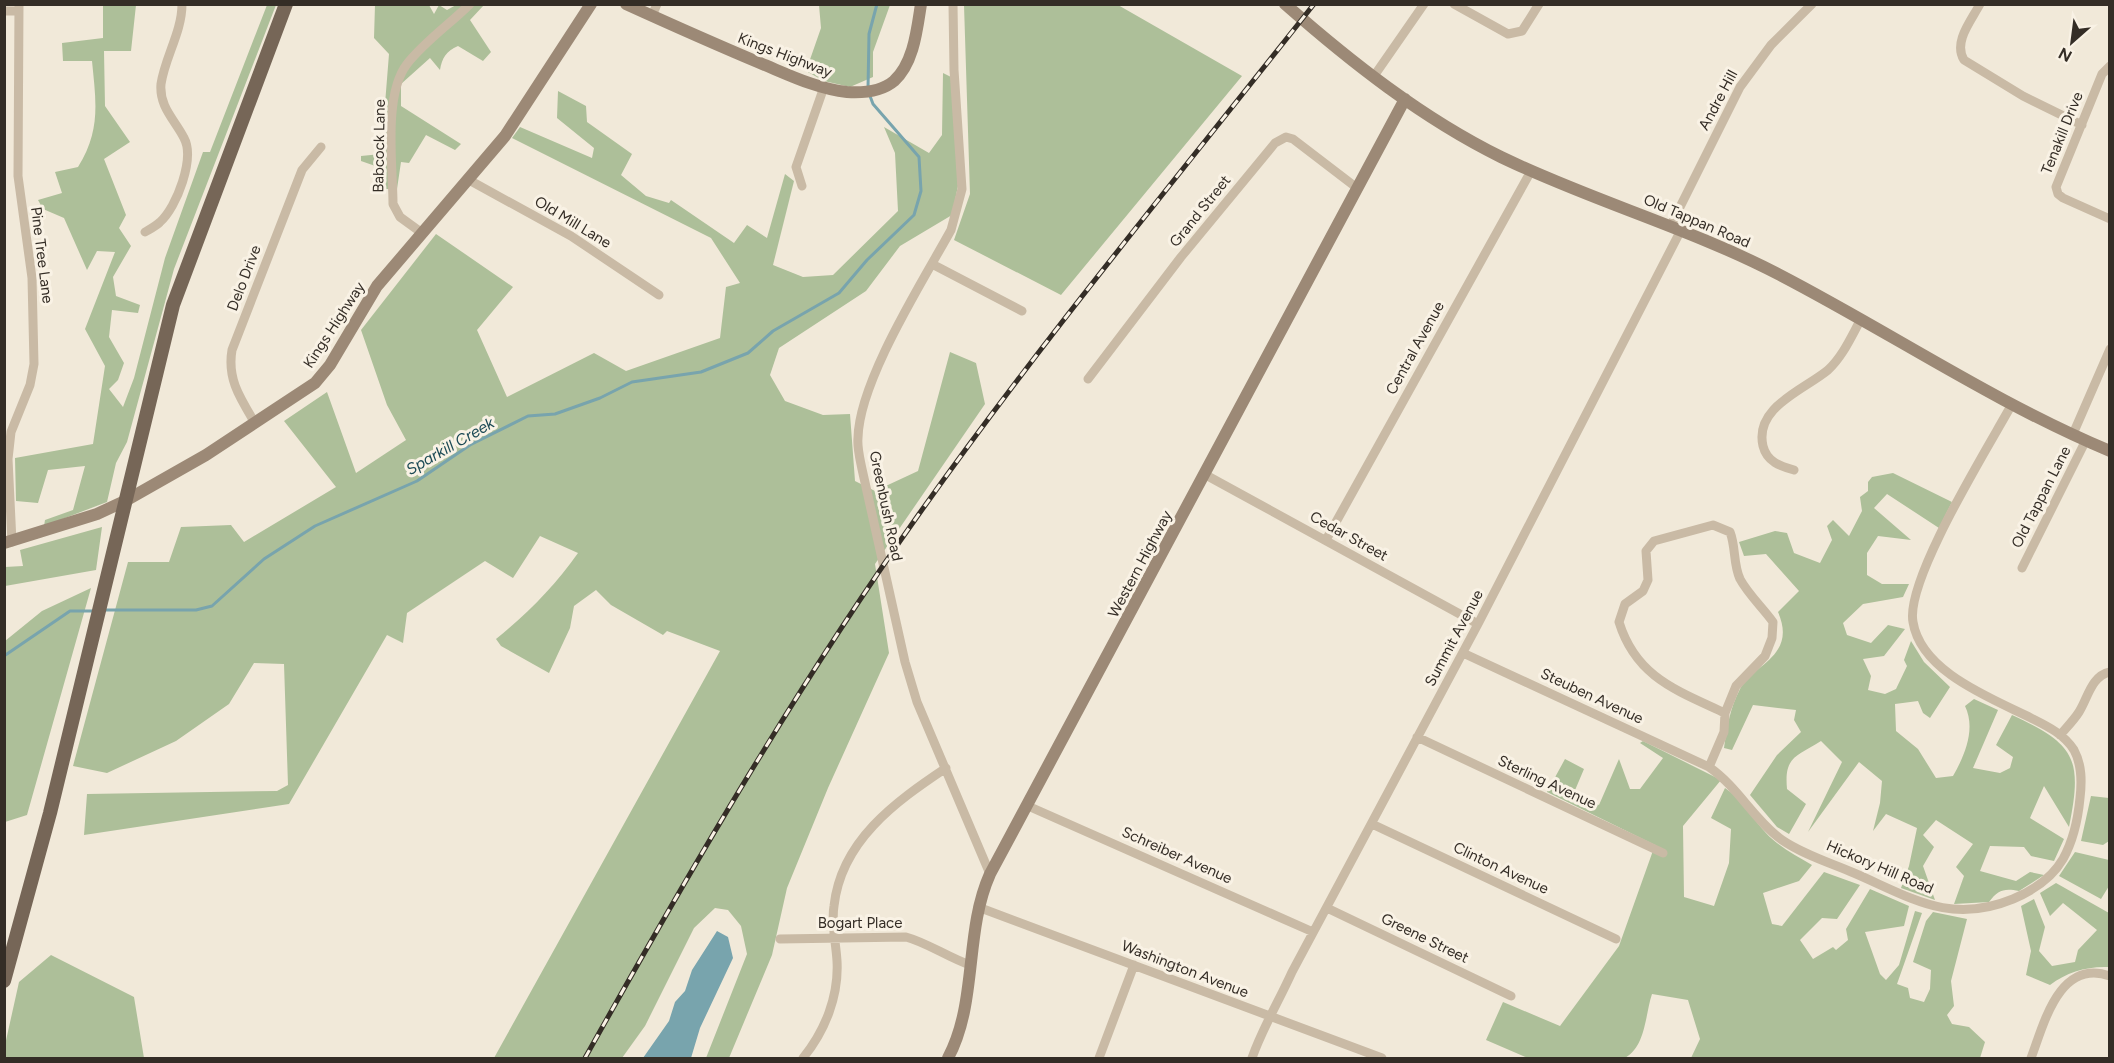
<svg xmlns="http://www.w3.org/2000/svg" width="2114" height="1063" viewBox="0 0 2114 1063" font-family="Figtree,sans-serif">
<rect width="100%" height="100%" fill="#f1e9d9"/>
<path fill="#adbf99" d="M103 5H136L131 51H104L105 106 130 142 104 159 126 215 119 228 131 246 113 277 116 296 140 305 138 313 112 310 109 337 124 363 118 380 109 389 123 407 134 378 165 258 203 152H210L267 5H276L174 269 127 442 116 463 107 502 44 526 45 520 73 510 85 466 48 470 38 503 16 501 15 458 93 444 105 366 85 329 115 252 97 251 87 270 64 218 43 209 38 200 62 193 55 172 78 167C101 130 96 102 92 61H63L62 43 103 38Z
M375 5H429L434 14 439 5 447 10 456 5H484L470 20 491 52 483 61 458 46C446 51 442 58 440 70L430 58 401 84V106L461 144 455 150 426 135 409 163 401 162 397 189H385L381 168 361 161V156L381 154 389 54 374 38Z
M819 5H890L873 52V77L850 87 824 81 806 71 821 28Z
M964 5H1118L1242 76 1061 295 954 240 970 194Z
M943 73 951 77 958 186 952 215 900 246 866 291 779 348 770 375 785 401 823 415 850 414 855 481 875 491 918 471 950 352 976 363 985 404 875 564 889 653 828 788 787 888 772 955 729 1058H706L747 954 741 926 728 910 715 908 694 928 645 1026 622 1058H494L720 651 667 631 663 635 611 605 596 590 574 606 570 628 549 673 501 646 496 639C527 614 555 586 578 553L540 536 513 578 485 561 407 613 403 643 387 635 289 804 84 835 87 794 277 791 288 785 284 664 254 663 229 704 176 741 107 773 73 766 128 562H169L181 527 231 525 244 542 336 487 284 421 327 392 356 473 406 440 387 405 361 330 436 234 513 287 477 330 507 397 594 353 626 371 720 338 726 287 740 283 711 238 512 138 520 127 592 158 594 148 557 118 558 91 586 106 587 122 632 154 621 175 646 196 669 203 671 200 734 243 747 225 767 238 785 174 794 181 773 265 803 277 833 275 898 211 895 153 884 127 929 153 942 135Z
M1893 473 1952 502 1939 528 1887 494 1874 508 1911 540 1878 536 1867 553V575L1882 584H1909L1903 597 1863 604 1843 623 1847 635 1871 643 1888 625 1905 629 1884 656 1863 659 1871 676 1868 690 1885 694 1896 689 1907 666 1904 660 1911 641 1924 662 1950 687 1930 718 1923 713 1918 701 1895 704 1896 731 1918 749 1936 778 1953 776C1965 755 1976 729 1965 706L1974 699 1998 710 1973 768 2000 773 2010 768 2013 757 1996 745 2012 715C2075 744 2083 758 2069 827L2044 786 2030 818 2064 839 2054 861 2031 856 2024 847 1990 846 1980 871 2016 881 2030 872 2044 875 2019 891C2004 888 1998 890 1989 902L1954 904 1964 876 1956 867 1973 844 1936 820 1923 835 1934 847 1923 866 1935 900 1901 888 1909 866 1917 828 1886 814 1873 831 1880 803 1882 781 1859 762 1808 832 1842 762 1821 741C1796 757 1784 756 1787 789L1806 804 1789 834 1777 827 1750 795 1777 755 1801 732 1794 720 1796 710 1753 705 1732 750 1724 748C1727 727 1730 708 1740 689 1755 663 1797 656 1778 612L1799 591 1766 554 1744 556 1739 542 1775 531 1787 533 1794 553 1820 563 1832 540 1827 526 1833 520 1849 536 1862 511 1860 497 1868 491V482L1872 477Z
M102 527 96 570 5 586V567L23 566 20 550Z
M91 588 27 815 5 822V641L42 611Z
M1643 741 1721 780 1683 826 1684 897 1714 906 1729 863 1731 829 1711 818 1725 788C1742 799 1752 818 1766 833 1779 847 1795 855 1812 865L1799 881 1763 893 1772 924 1782 926 1824 872 1860 885 1837 919 1822 918 1800 940 1813 959 1833 947 1836 950 1848 940 1846 929 1870 889 1909 906 1904 926 1865 932 1880 974 1886 980 1899 965 1915 911 1922 913 1897 984 1908 988 1910 998 1924 1002 1930 989 1931 970 1913 962 1926 921 1933 912 1967 919 1951 981 1954 1006 1947 1015 1952 1024 1969 1027 1985 1042 1980 1058H1691L1700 1039 1688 1000 1652 994C1645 1015 1646 1046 1625 1058H1528L1486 1040 1503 1002 1560 1026 1619 946 1655 845 1547 792 1565 759 1584 769 1573 795 1599 805 1619 759 1630 789H1640L1663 758 1640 743Z
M2091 796 2109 798V841L2103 845 2081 841Z
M2075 852 2109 860V886L2101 899 2059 876Z
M2056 883 2109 913V967C2087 966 2067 972 2050 985L2026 975 2031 951 2021 906 2034 899 2045 927 2039 951 2052 966 2075 962 2078 950 2097 930 2063 903 2050 916 2040 893Z
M51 955 134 997 144 1058H5V1045L19 982Z"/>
<path fill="#78a4ad" d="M717 931 728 937 733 958 700 1028 691 1058H643L669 1021 675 1002 685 991 692 970Z"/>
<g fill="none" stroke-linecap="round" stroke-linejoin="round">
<path stroke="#78a4ad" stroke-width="3" d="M868 89 869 34 877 4
M103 610H196L212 606 264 559 315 526 417 481 470 445 528 416 555 414 600 398 632 382 701 372 748 353 773 331 839 293 867 260 914 215 921 191 919 157 873 104 870 96
M4 656 70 611H94"/>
<path stroke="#c9baa5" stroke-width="9" d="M953 4 954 70 962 189 951 230C923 281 859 381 858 438 857 448 860 459 862 469L905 662 917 702 990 874
M1454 4 1508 34 1522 31 1539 4
M1980 4C1971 21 1953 42 1964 60L2023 96 2082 125
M4 11H19
M652 16 657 4
M2110 66 2102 74 2056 187 2058 194 2063 198 2110 219
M1374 76 1424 4
M469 180 571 236 659 295
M802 186 796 167 824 87
M1671 225 1740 87 1771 45 1812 4
M145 232C150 229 156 226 160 222 177 207 195 158 184 138 175 120 159 107 161 84 165 57 182 32 182 4
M422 233 400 217 393 204C393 166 383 95 407 64 424 42 450 24 470 4
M932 264 1022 311
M1088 379 1181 257 1275 143 1286 137 1293 139 1357 188
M255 423C240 398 227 379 232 350L302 170 321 147
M2073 434 2110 349
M1794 470C1780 466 1767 462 1763 446 1754 407 1804 390 1828 370 1843 356 1851 337 1861 319
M1204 474 1478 624
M1326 540 1531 171
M12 542 8 459 11 432 30 385 34 364 32 278 18 176 19 4
M2022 568 2086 440
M1463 653 1709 767C1738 787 1754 820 1782 840 1804 855 1831 863 1854 873 1912 898 1950 925 2013 899 2032 891 2052 878 2063 859 2073 841 2078 819 2080 798 2082 781 2082 765 2074 750 2064 734 2047 726 2031 718 1991 698 1921 672 1913 622 1905 580 1989 446 2012 404
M2060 735C2067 727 2074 720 2079 712 2088 698 2091 676 2110 672
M1417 737 1663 853
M1709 767 1724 732 1725 713 1736 686 1765 656 1772 638 1773 622C1763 608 1748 594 1740 579 1733 564 1736 547 1730 532L1713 525 1654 541 1646 551 1648 580 1643 591 1625 604 1619 622C1636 677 1676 690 1725 713
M1028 806 1313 932
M1372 824 1616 939
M978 907 1382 1058
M1327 908 1511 996
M780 939 906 937C928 943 947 957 970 965
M803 1058C825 1031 839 996 837 961 836 943 831 923 834 906 841 841 895 802 946 768
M1099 1058 1134 965
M1252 1058C1262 1029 1279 1001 1292 972L1478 624 1681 230
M2031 1058C2044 1024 2059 958 2110 976"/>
<path stroke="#9c8976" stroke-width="12" d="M626 4C670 24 715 44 760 63 787 74 817 89 847 92 863 93 881 92 894 81 914 63 917 29 921 4
M1285 4C1351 62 1422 118 1501 157 1592 201 1690 228 1780 275 1890 332 1995 403 2110 451
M4 543 97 514 125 501 206 455 315 383 330 365 377 286 505 136 591 4
M948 1058C978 1002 964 932 990 874L1405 99"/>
<path stroke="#766657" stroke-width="14" d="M4 981 50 813 173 305 286 4"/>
<g stroke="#342d26" stroke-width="5">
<path id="rail" d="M585 1058C689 872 795 689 919 514 1043 339 1181 173 1314 4"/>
</g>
<use href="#rail" stroke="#f9f2e5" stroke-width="3" stroke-dasharray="9" stroke-linecap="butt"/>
</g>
<g text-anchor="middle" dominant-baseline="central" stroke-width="6" stroke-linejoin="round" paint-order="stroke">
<g font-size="15" fill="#342d26" stroke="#f9f2e5">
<text transform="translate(785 55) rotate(21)">Kings Highway</text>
<text transform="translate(1718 100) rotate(-62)">Andre Hill</text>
<text transform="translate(2062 133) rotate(-68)">Tenakill Drive</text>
<text transform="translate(379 146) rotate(-89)">Babcock Lane</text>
<text transform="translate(1200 211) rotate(-51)">Grand Street</text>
<text transform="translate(1697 221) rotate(23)">Old Tappan Road</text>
<text transform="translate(573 222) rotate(31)">Old Mill Lane</text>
<text transform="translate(42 255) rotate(83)">Pine Tree Lane</text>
<text transform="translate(244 278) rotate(-69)">Delo Drive</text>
<text transform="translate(334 325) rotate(-57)">Kings Highway</text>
<text transform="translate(1415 348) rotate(-61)">Central Avenue</text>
<text transform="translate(2041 497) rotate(-63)">Old Tappan Lane</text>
<text transform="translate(886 506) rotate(78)">Greenbush Road</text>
<text transform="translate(1349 536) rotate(29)">Cedar Street</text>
<text transform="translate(1140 564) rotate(-62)">Western Highway</text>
<text transform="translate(1454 638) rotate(-62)">Summit Avenue</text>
<text transform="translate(1592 696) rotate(25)">Steuben Avenue</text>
<text transform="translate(1547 782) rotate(25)">Sterling Avenue</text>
<text transform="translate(1177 855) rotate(24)">Schreiber Avenue</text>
<text transform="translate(1880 867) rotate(23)">Hickory Hill Road</text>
<text transform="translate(1501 868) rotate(25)">Clinton Avenue</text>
<text x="860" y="923">Bogart Place</text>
<text transform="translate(1425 938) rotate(26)">Greene Street</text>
<text transform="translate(1185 969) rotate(21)">Washington Avenue</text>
</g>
<g font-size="16" font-style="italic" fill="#1c4a55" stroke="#f9f2e5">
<text transform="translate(450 446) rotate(-30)">Sparkill Creek</text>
</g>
</g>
<rect width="2114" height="1063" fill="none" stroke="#342d26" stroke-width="12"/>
<g transform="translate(2072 42) rotate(208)" stroke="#f9f2e5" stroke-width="4.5" paint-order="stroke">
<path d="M0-4.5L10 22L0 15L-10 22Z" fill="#342d26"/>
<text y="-9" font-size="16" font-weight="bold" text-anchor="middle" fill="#342d26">N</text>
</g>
</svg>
